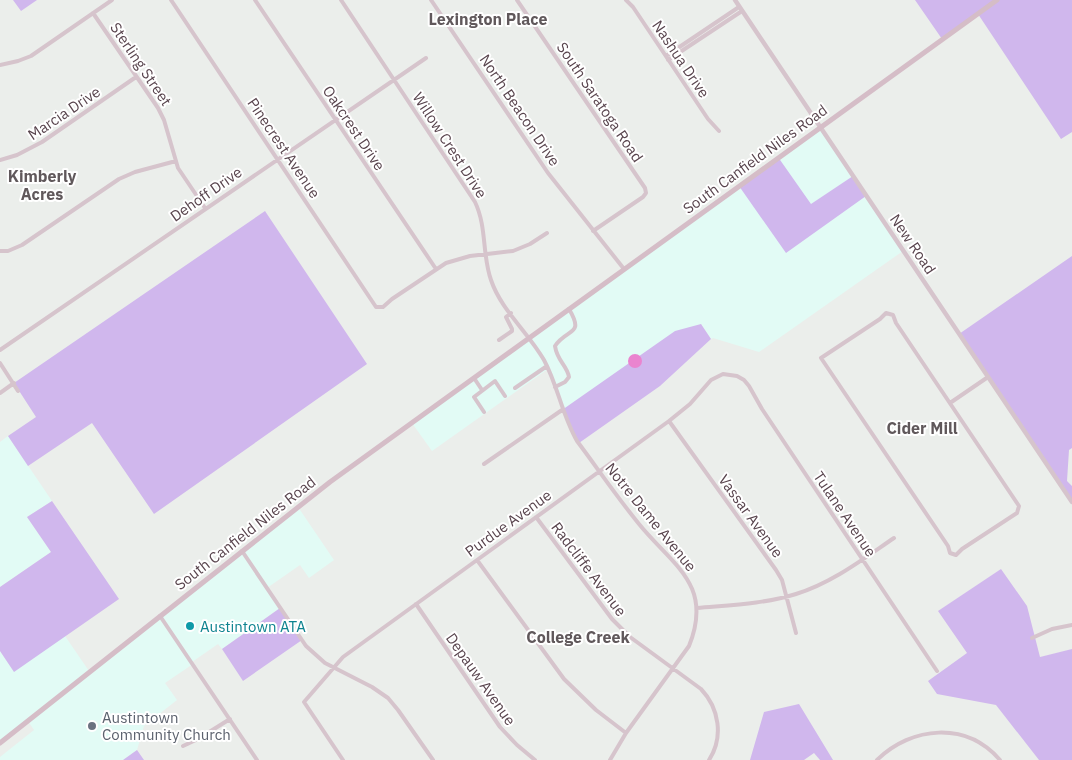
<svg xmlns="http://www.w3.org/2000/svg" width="1072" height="760" viewBox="0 0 1072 760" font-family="'IBM Plex Sans',sans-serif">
<rect width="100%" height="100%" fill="#ebeeeb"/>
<path fill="#e2fbf5" d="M820 127 903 251 759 352 713 338 711 339 701 324 562 410 548 369 432 451 412 423Z
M8 436 52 501 27 517 51 552 0 587V442Z
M298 507 334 560 309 578 300 565 267 588 280 608 222 649 218 644 192 662 193 664 165 683 177 700 144 726 137 750 123 760H0V757L34 730 28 721 0 743V651L14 671 65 636 89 671Z"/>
<path fill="#d0b7ed" d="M13 0H37L21 11Z
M915 0H1072V132L1061 139 978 14 942 39Z
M778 157 811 204 853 176 866 196 786 253 739 186Z
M265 211 367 364 154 514 92 423 28 466 8 436 36 417 14 383Z
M1072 256V448L1069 450 1067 481 1072 486V502L959 334Z
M701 324 711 339 660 386 579 443 562 410 675 331Z
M52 501 119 599 14 672 0 651V587L51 552 27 517Z
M1001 569 1027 606 1040 657 1072 649V760H1039L996 705 937 694 928 681 967 653 938 611Z
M280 608 302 640 243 681 222 649Z
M799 704 833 760H820L814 753 804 760H750L764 712Z
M137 750 144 760H123Z"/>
<path fill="#ea84cf" d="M628 361a7 7 0 1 1 14 0a7 7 0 1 1-14 0Z"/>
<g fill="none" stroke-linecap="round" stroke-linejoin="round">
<path stroke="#d6c4cc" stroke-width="4" d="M171 0 376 307H383L392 299 446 263 470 256 513 251 530 244 547 233
M255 0 436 269
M341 0 475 202C487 227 482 255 491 280 501 310 528 332 544 360 558 386 562 415 577 441 598 469 617 497 639 524 672 565 714 584 689 646L626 733 610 760
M431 0 548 173 624 269
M517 0 645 188 646 193 643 197 593 231
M626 0 633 7 708 119 719 131
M93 13 158 108 164 120 178 168 205 208
M666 56 739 7
M668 60 742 11
M0 65 18 61 31 56 112 0
M0 160 17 155 42 142 136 77
M0 251H8L22 245 119 179 135 172 176 161
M886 313 893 315 896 323 1019 506 1017 513 962 549 956 555 950 553 948 546 821 358 880 319Z
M499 340 512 331V329L506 317 511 313
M0 350 426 58
M0 363 18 391
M474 378 482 390
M555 387 565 382 569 377C567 365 557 361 555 346 567 328 585 336 569 309
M515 388 547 366
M0 393 14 383
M950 403 988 377
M484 412 474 397 495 381 505 396
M669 421 776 570 782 580 796 633
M484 464 562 410
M536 517 612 619 630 637 701 689C719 708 724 737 709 760
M242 551 306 646 325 663 372 687 388 698 398 710 433 760
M477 560 564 679 596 710 626 733
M416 604 500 727 517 745 535 760
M697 608C730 605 764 604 796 594 832 583 863 559 894 538
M160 616 257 760
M1032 638 1052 629 1072 625
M183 746 198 739 230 719
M343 760 304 702 343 657 669 421 690 404 711 380 723 374 737 376 744 380 749 386 762 409 937 671
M877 760C912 726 966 721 1000 760"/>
<path stroke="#d6c4cc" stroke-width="4.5" d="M735 0 1072 502"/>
<path stroke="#d5bdc7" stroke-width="5" d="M0 743 330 482 997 0"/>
</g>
<circle fill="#0f9aa8" stroke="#fff" stroke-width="2" cx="190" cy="626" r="5"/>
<circle fill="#6b7280" stroke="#fff" stroke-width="2" cx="92" cy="726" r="5"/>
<g text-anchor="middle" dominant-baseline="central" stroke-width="4" stroke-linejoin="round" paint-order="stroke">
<g font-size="15" fill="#58444d" stroke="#fff">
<text transform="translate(681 59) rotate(56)">Nashua Drive</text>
<text transform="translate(141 64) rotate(56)">Sterling Street</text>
<text transform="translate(600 102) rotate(56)">South Saratoga Road</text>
<text transform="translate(520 110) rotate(56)">North Beacon Drive</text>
<text transform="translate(64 113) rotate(-34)">Marcia Drive</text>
<text transform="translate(354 128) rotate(56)">Oakcrest Drive</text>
<text transform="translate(450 145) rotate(57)">Willow Crest Drive</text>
<text transform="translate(284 148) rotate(56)">Pinecrest Avenue</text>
<text transform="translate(755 159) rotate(-36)">South Canfield Niles Road</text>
<text transform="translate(206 194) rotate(-35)">Dehoff Drive</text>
<text transform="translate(913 244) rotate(56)">New Road</text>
<text transform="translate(845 514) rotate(56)">Tulane Avenue</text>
<text transform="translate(751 516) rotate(54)">Vassar Avenue</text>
<text transform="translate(651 517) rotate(51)">Notre Dame Avenue</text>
<text transform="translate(508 523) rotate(-36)">Purdue Avenue</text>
<text transform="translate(245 533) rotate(-38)">South Canfield Niles Road</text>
<text transform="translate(589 569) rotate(53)">Radcliffe Avenue</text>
<text transform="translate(481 679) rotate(55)">Depauw Avenue</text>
</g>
<g font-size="15" fill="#0d838f" stroke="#fff" text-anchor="start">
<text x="200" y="626">Austintown ATA</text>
</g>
<g font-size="15" fill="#5b616d" stroke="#fff" text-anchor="start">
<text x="102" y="717">Austintown<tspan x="102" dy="17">Community Church</tspan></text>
</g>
<g font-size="16" font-weight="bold" fill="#60585b" stroke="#fff">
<text x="488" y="19">Lexington Place</text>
<text x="42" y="176">Kimberly<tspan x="42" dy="18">Acres</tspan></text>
<text x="922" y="428">Cider Mill</text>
<text x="578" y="637">College Creek</text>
</g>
</g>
</svg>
